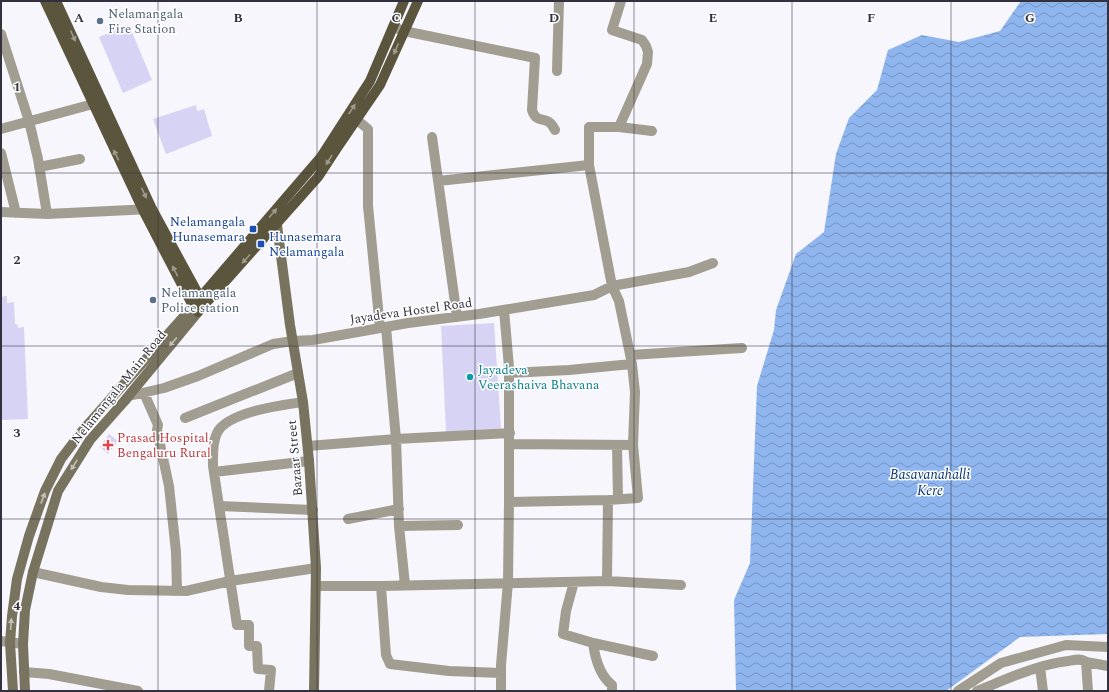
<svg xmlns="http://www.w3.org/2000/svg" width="1109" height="692" viewBox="0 0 1109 692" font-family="Spectral,serif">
<defs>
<pattern id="water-waves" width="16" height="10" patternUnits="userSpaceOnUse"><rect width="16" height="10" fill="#8fb5ef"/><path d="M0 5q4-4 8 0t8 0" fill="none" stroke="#7594c3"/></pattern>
</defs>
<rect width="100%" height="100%" fill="#f7f6fd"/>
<path fill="url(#water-waves)" d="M1021 1H1108V634L1020 637 946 691H736L734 600 750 563 757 386 774 330 776 310 796 254 824 232 836 154 849 118 877 90 888 50 922 35 959 42 1000 31Z"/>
<path fill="#d7d3f4" d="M129 25 152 80 123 93 99 37Z
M196 105 197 111 204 109 212 136 166 154 153 119Z
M7 296V303L14 302 15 324H17L18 328 24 327 28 419 1 420V297Z
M494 323 501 428 446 432 441 326Z
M109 434 118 441 108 454 100 447Z"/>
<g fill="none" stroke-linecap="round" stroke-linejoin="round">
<path stroke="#a19d90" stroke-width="10" d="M393 27 404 31 535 58 532 110C537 126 547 113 555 130
M1 34 29 121 38 159 47 214
M557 71 559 1
M357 120 368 129V206L380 328
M619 127 647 64 648 52 646 46 642 40 612 30 621 1
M1 129 93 104
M432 137 457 317
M1 153 16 213
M39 167 80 159
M438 181 589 165
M1 212 47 214 151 209
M386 327 396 439 399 526 405 585
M630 355 742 348
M509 373 569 370 632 364
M144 393 158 425 157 430 169 486 176 552 177 591
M125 401 129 396 164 388 198 376 273 344 293 341 313 340 408 323 479 314 594 295 612 286 689 272 713 263
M185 418 298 373
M510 444 633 445
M617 445 618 499
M308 446 396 439 510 433
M214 472 309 461
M509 502 608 500 638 498 633 445 635 392 632 364 619 301 612 286 589 165V127H619L652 131
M219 506 313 510
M348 519 399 509
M399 526 458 525
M33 572 101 587 128 590 186 591 230 581 316 568
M607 581 608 500
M574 582 566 611 563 634 593 643C595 658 599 675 612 685V691
M316 586H381
M1 641 23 644
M593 643 653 656
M1086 662 1108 666
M1040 667 1043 691
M24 672 49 674 138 691
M501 673 449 671 390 664 386 655 381 586 607 581 681 585
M269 691 271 670 258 669 257 646H249V625H237L213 466C213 455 212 443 217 433 227 412 282 405 303 402
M501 691V665L508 582 509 502V367L504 310
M958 691 1001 663 1066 645 1108 647
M977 691C1007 679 1036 665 1068 661 1074 660 1081 658 1086 662L1088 691"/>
<path stroke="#78735f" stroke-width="10" d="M277 225 290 325 303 402 309 461 316 568 314 691
M13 691 10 643 12 616 17 579 29 536 45 491 61 459 83 430 193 306
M25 691 23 644 25 610 33 572 58 491 90 440 121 405 198 312"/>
<path stroke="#5b553d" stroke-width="10" d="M45 1 143 210 193 306 198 312 318 177 337 148 380 85 418 1
M56 1 152 209 203 303
M193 306 321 157 370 81 404 1"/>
</g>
<defs><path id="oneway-solid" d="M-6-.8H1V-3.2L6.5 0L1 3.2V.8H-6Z"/></defs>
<g fill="#9d998b">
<use href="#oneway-solid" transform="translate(73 36) rotate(66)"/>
<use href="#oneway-solid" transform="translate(396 49) rotate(114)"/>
<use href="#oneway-solid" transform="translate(352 109) rotate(-57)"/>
<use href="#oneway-solid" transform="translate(116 155) rotate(-116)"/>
<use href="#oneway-solid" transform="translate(329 160) rotate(122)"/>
<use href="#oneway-solid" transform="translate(144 193) rotate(65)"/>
<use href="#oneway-solid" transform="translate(273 213) rotate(-50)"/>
<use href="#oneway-solid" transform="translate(246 259) rotate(132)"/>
<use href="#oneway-solid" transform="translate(175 271) rotate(-117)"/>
</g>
<g fill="#c2c0b7">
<use href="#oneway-solid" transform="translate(173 342) rotate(130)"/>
<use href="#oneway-solid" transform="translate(74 465) rotate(122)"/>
<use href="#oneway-solid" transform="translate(43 498) rotate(-70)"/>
<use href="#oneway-solid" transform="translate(11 624) rotate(-86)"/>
</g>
<path fill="none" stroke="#33313e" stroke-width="1" stroke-opacity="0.55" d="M158 1V691M317 1V691M475 1V691M634 1V691M792 1V691M951 1V691M1 173H1108M1 346H1108M1 519H1108"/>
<g fill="#5c6f8a" stroke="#fff" stroke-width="1.5">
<circle cx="100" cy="21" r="4"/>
<circle cx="153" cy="300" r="4"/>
</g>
<g fill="#1a4fb4" stroke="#fff" stroke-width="1.5">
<rect x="249" y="225" width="8" height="8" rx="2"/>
<rect x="257" y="240" width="8" height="8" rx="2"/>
</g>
<circle fill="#0f9aa8" stroke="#fff" stroke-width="1.5" cx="470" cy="377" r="4"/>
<path fill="#e0444e" stroke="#fff" stroke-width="1.5" d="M106 439h4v4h4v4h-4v4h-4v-4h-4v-4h4z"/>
<g text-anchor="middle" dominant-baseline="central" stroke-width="3" stroke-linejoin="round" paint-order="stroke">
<g font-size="13" fill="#4e5e75" stroke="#fff" text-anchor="start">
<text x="108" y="14">Nelamangala<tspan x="108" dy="15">Fire Station</tspan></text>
<text x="161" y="293">Nelamangala<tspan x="161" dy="15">Police station</tspan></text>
</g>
<g font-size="13" fill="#164399" stroke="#fff" text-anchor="end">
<text x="245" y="222">Nelamangala<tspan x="245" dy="15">Hunasemara</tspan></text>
<text x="269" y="237" text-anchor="start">Hunasemara<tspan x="269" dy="15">Nelamangala</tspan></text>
</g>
<g font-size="13" fill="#33313e" stroke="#fff">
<text transform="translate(411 311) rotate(-8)">Jayadeva Hostel Road</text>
<text transform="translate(119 387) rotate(-51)">Nelamangala Main Road</text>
<text transform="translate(295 458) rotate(-95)">Bazaar Street</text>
</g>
<g font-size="13" fill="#0d838f" stroke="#fff" text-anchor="start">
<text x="478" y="370">Jayadeva<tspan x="478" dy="15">Veerashaiva Bhavana</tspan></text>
</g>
<g font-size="13" fill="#be3a42" stroke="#fff" text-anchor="start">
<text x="117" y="438">Prasad Hospital,<tspan x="117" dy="15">Bengaluru Rural</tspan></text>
</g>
<g font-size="14" font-style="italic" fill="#073578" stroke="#fff">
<text x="930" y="474">Basavanahalli<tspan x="930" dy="16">Kere</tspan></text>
</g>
</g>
<g font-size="13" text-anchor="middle" font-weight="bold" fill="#33313e" stroke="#fff" stroke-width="3" stroke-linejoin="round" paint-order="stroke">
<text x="79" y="22">A</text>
<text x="238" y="22">B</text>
<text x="396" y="22">C</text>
<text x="554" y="22">D</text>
<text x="713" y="22">E</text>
<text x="871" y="22">F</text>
<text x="1030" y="22">G</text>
<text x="17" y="91">1</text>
<text x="17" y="264">2</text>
<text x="17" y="437">3</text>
<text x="17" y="610">4</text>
</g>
<rect width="1109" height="692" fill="none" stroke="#33313e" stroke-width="4"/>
</svg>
